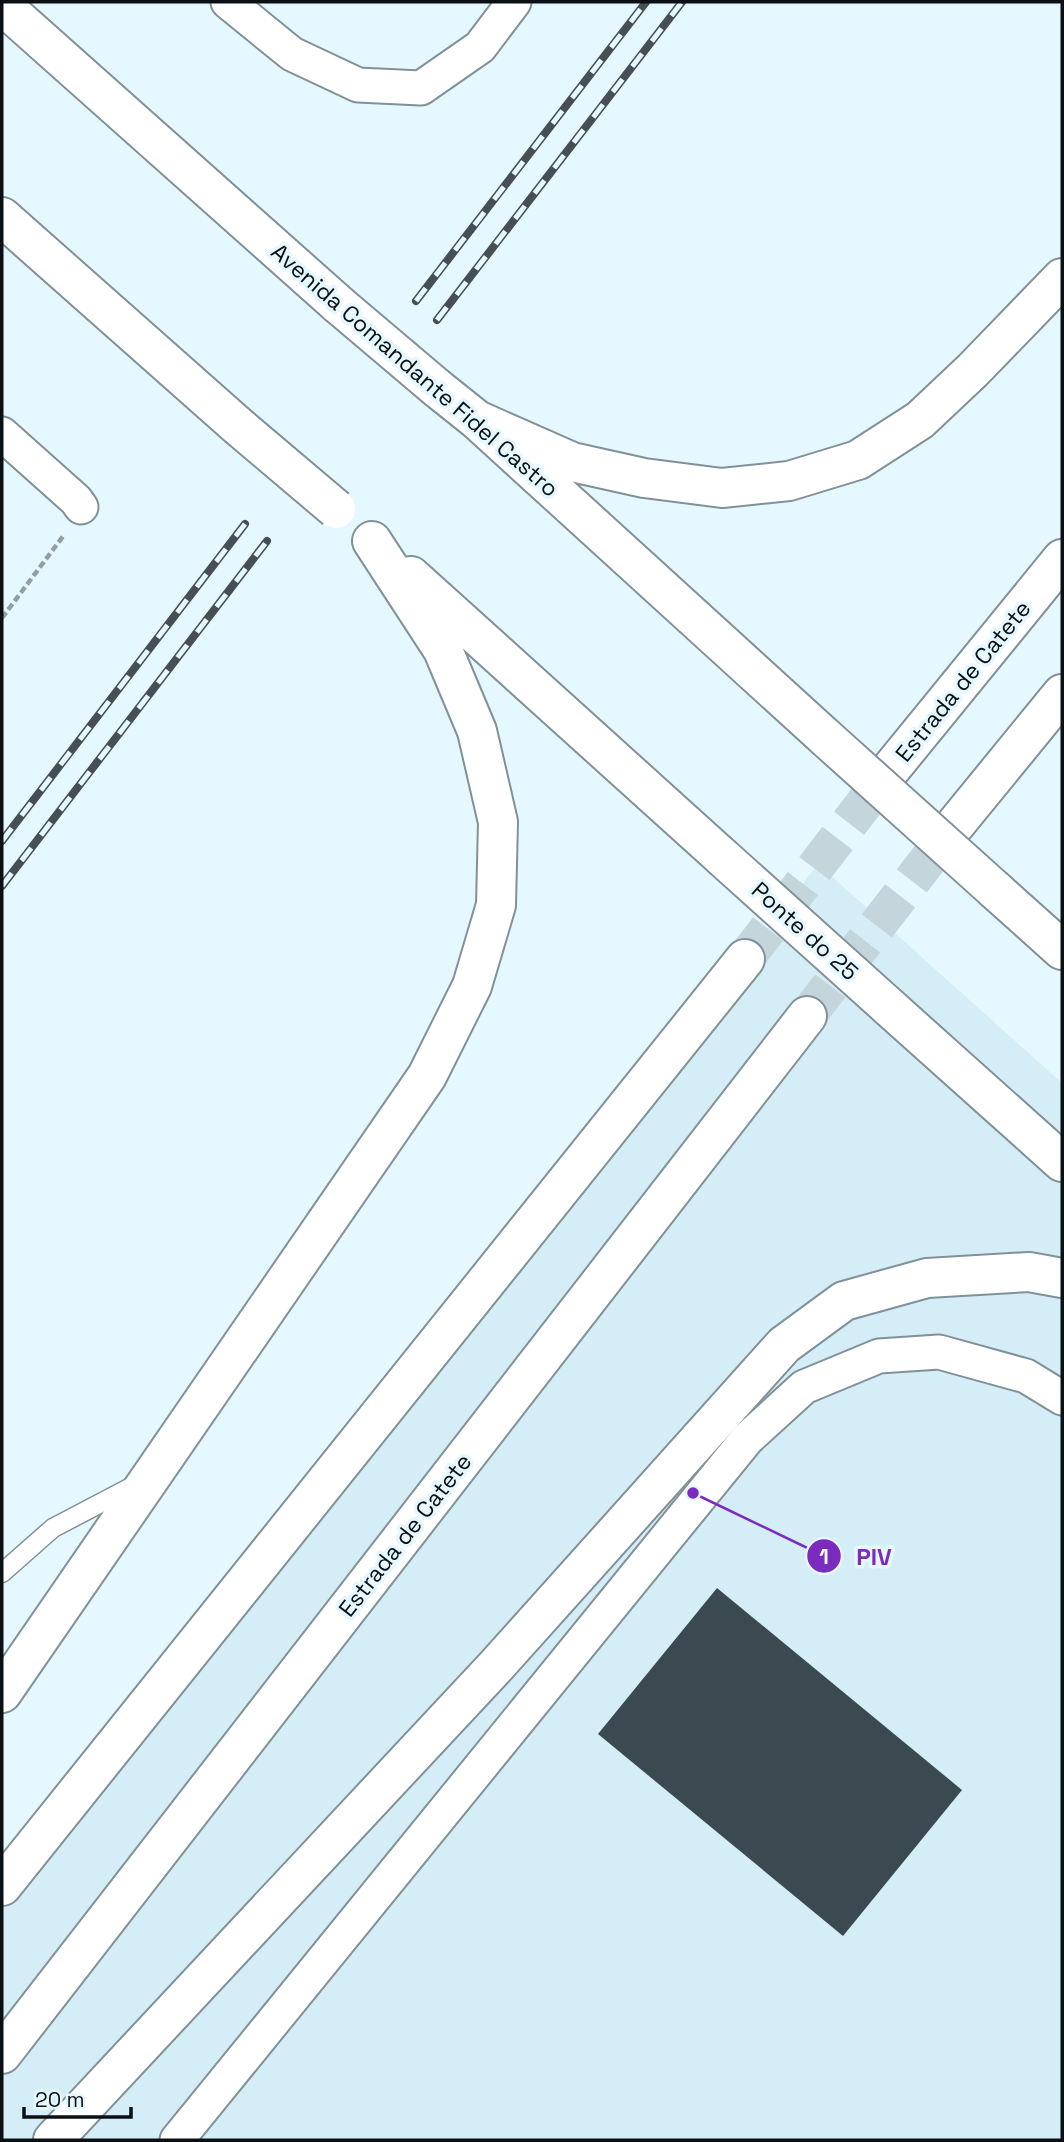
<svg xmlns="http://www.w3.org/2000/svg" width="1064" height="2142" viewBox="0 0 1064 2142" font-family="'Space Grotesk',sans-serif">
<rect width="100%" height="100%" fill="#e6f8ff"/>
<path fill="#d4edf7" d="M818 864 1062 1083V2140H2V1903Z"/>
<path fill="#3b4a50" d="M717 1588 962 1790 843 1936 598 1734Z"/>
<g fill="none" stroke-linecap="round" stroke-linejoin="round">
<path stroke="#c5d5dc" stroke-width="38" stroke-dasharray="38 19" stroke-linecap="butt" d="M745 959 890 770
M807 1016 955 825"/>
<g stroke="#809197" stroke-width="21">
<path id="lane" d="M2 1573 53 1528 135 1485"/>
</g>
<g stroke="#809197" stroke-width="37">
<path id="street" d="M228 2 292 54 358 85 421 88 480 47 514 2
M2 434 76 500 81 507
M177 2140 747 1439 804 1387 879 1356 939 1352 1026 1376 1062 1398"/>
</g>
<g stroke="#809197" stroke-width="42">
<path id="highway" d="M2 5 339 305
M2 217 238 426
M437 388 477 420 825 737
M477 420 572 462 644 478 722 488 789 481 858 460 920 420 973 370 1062 278
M411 576 721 856
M890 770 1062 559
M955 825 1062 694
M994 889 1062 950
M889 1007 1062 1162
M2 1693 427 1076 472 986 496 905 498 822 477 731 443 650 372 541
M2 1886 745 959
M2 2054 807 1016
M53 2140 496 1666 784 1345 844 1301 927 1278 1029 1272 1062 1278"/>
</g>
<path stroke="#92a0a5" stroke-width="4.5" stroke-dasharray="7 3.5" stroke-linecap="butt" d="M2 618 64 535"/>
<use href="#lane" stroke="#fff" stroke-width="18"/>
<use href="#street" stroke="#fff" stroke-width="33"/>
<use href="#highway" stroke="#fff" stroke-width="38"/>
<g stroke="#464f53" stroke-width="8">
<path id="rail" d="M416 301 646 2
M437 320 682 2
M2 841 245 524
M2 886 267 541"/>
</g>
<use href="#rail" stroke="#e6f8ff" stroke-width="5" stroke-dasharray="16" stroke-linecap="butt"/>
<g stroke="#809197" stroke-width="42" stroke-linecap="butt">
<path id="highway-bridge" d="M339 305 437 388
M238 426 336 509
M825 737 994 889
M721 856 889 1007"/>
</g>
<use href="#highway-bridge" stroke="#fff" stroke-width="38"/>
</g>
<g text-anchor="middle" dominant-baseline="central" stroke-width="7" stroke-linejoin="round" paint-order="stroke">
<g font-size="23" fill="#0a1013" stroke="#e6f8ff">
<text transform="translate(415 370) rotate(41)">Avenida Comandante Fidel Castro</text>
<text transform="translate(963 681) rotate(-51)">Estrada de Catete</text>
<text transform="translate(805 931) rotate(42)">Ponte do 25</text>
<text transform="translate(405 1535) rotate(-52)">Estrada de Catete</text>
</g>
</g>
<path fill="none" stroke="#7b2cbf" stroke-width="2.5" d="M693 1493L824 1556"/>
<g fill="#7b2cbf" stroke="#e6f8ff" stroke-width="2.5">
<circle cx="693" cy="1493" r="7"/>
<circle cx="824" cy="1556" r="18"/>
</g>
<g font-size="21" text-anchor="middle" font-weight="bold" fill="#fff">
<text x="824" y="1564">1</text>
</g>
<g font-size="24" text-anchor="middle" font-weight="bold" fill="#7b2cbf" stroke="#e6f8ff" stroke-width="7" stroke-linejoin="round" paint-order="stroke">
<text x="874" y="1565">PIV</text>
</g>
<rect width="1064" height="2142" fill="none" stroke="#0a1013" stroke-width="7"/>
<path d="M24 2107v10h107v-10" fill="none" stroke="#0a1013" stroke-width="3.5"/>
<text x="35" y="2107" font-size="21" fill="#0a1013" stroke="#e6f8ff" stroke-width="5" paint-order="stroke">20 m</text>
</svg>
